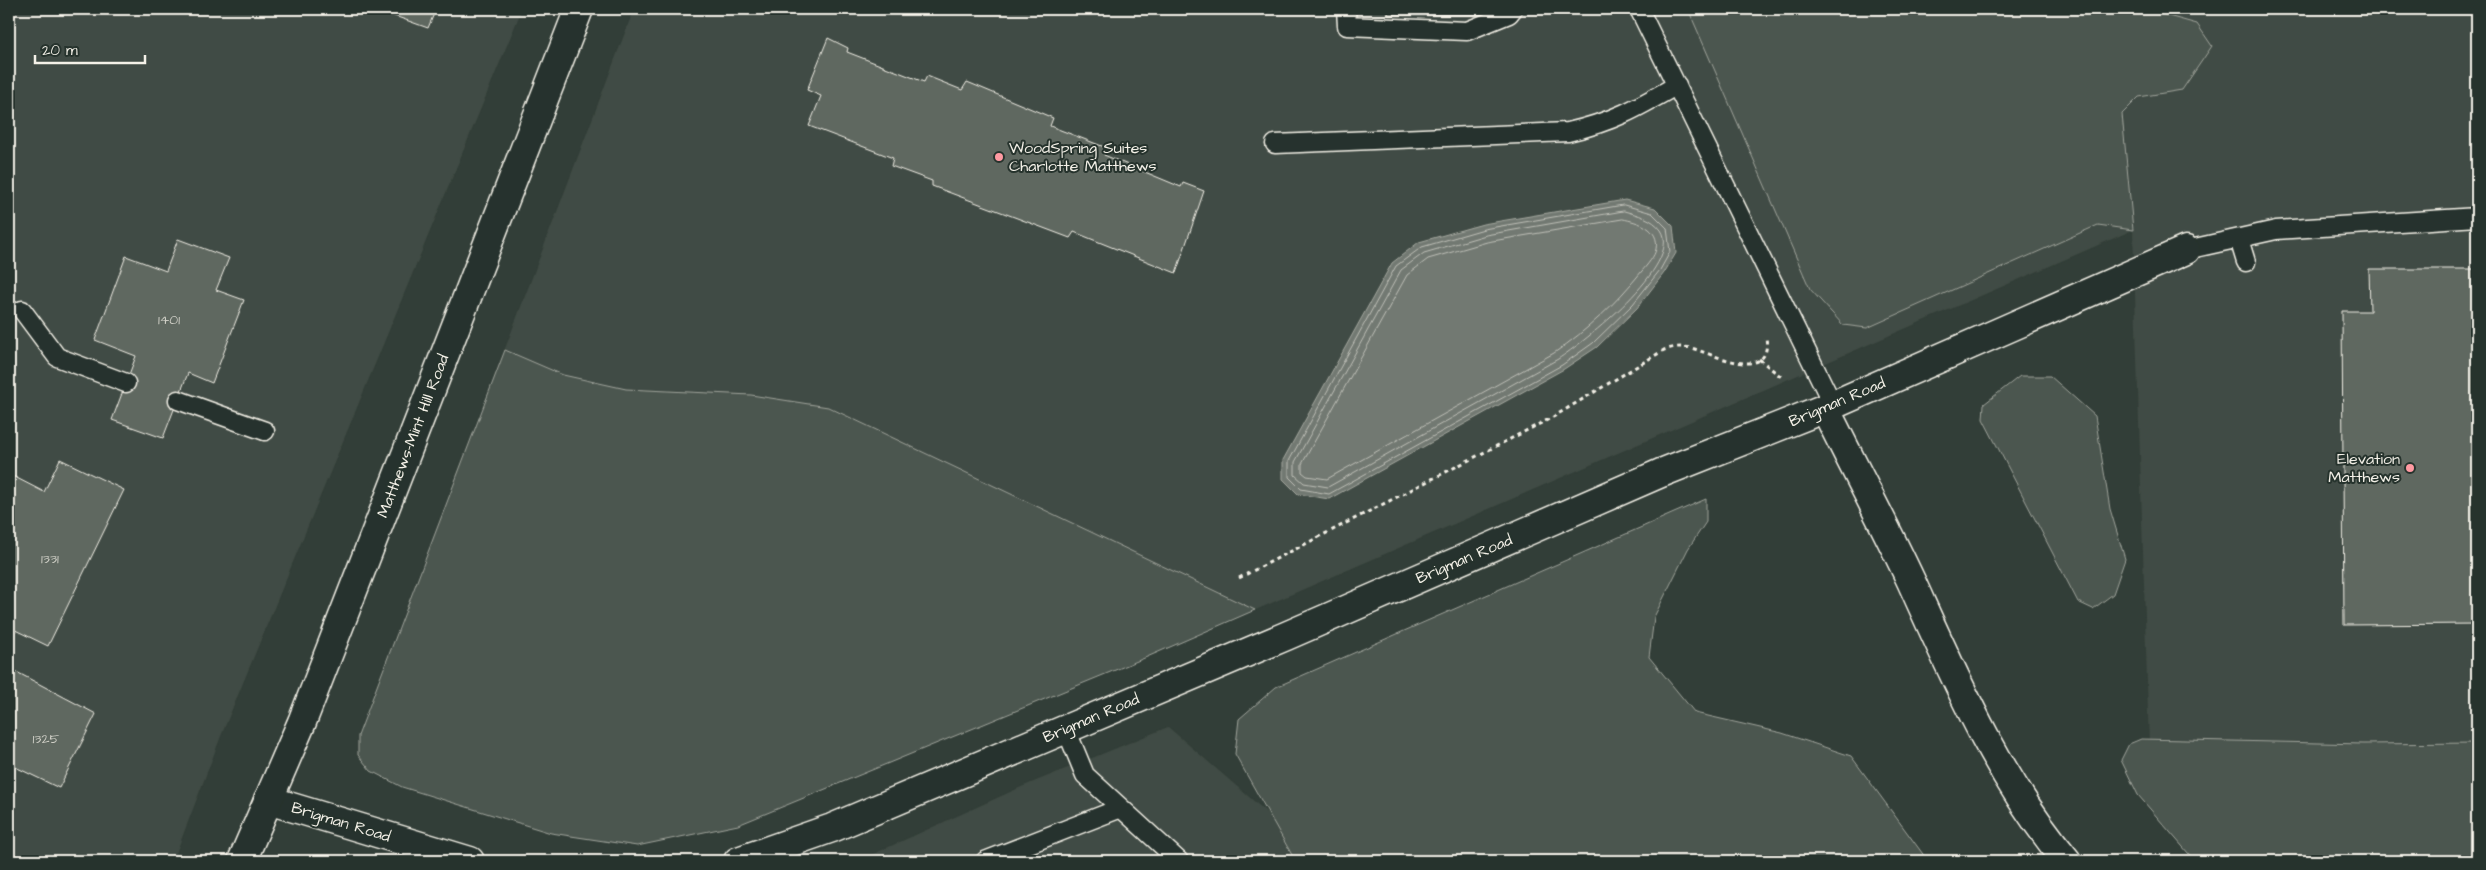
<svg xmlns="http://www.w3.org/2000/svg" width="2486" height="870" viewBox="0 0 2486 870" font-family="'Architects Daughter',sans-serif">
<rect width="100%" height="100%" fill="#323e38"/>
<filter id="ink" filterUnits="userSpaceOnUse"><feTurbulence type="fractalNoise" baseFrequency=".02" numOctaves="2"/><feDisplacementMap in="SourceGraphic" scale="10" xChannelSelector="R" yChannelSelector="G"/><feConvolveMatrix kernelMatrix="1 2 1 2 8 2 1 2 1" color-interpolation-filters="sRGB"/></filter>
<g filter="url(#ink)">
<path fill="#404b44" d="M9 9H522L221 736 173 861H9Z
M634 9H2477V743L2149 746 2133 230 1147 657 738 825 637 846 551 833 402 787 371 771 358 755V736Z
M1168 727 1323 861H858L1019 788Z"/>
<path fill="#4c564f" stroke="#a0a49c" d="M1688 9H2143L2197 24 2212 46 2182 90 2139 97 2122 114 2133 230 2098 225 1867 328 1843 325 1810 289Z
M505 350 563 375 626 389 751 395 828 407 1255 610 1147 657 738 825 637 846 551 833 402 787 371 771 358 755V736Z
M2020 376H2050L2095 416 2110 509 2125 559 2113 594 2093 609 2078 602 1983 419 1984 404Z
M1706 499V522L1688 549 1654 617 1649 657 1695 713 1782 733 1851 756 1928 861H1299L1292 855 1235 754 1239 719 1276 687Z
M2141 739 2363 744 2477 743V861H2195L2138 795 2121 760 2129 744Z"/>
<path fill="#727972" stroke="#a6a9a1" d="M1625 200 1655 208 1673 226 1676 253 1664 273 1637 308 1597 347 1564 369 1329 499 1298 494 1283 479V460L1392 263 1419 242 1483 224Z"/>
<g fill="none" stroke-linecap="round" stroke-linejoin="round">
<path stroke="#c0c1b9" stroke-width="1" d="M1624 205 1652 213 1667 228 1670 252 1660 270 1633 304 1593 343 1562 365 1329 494 1301 489 1289 477V461L1396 266 1422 247 1484 229Z
M1624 211C1638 215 1652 218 1661 230 1684 264 1583 343 1558 359L1328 487 1304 483 1295 475V462L1401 270 1424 253 1486 235Z
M1623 219C1638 222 1660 228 1656 249 1655 256 1647 265 1642 271 1616 303 1588 330 1554 353L1327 479 1307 476 1302 472V464L1407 275 1428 259 1487 242Z"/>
</g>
<path fill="#5f6861" stroke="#f4f1e8" d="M375 9H436L428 28Z
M1388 9H1488V15H1388Z
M828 38 848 48 847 52 924 82 927 76 962 90 967 82 972 84 1053 118 1050 126 1107 148 1104 155 1181 187 1183 183 1204 191 1176 273 1074 232 1070 238 932 186V181L891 166 893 158 809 126 821 96 807 90Z
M178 239 229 258 216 290 244 300 212 383 188 373 163 438 112 420 136 356 95 340 126 256 166 271Z
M2369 269H2477V624L2344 625 2342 311H2370Z
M60 459 124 490 48 646 9 627V474L44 492Z
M9 668 96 714 59 788 9 764Z"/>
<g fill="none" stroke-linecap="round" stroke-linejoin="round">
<g stroke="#f4f1e8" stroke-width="21">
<path id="service" d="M1346 9 1347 26 1467 31 1509 14 1513 9
M1639 9 1833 405
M1275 144 1568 132C1613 122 1637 108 1677 85
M2239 239 2246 262
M2186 250 2276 230 2477 217
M22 310 57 357 126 383
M178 400 265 431
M1066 729 1085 775 1179 861
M985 861 1121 808"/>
</g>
<g stroke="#f4f1e8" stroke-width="31">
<path id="tertiary" d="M1825 408C1853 466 1884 523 1911 581 1955 678 1998 779 2067 861
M268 800 470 861
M738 861 832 828 1286 636 1661 473 1833 405 2186 250"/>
</g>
<g stroke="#f4f1e8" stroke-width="31">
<path id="secondary" d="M242 861 302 722 579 9"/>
</g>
<path stroke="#f4f1e8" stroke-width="3" stroke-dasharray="4 4" stroke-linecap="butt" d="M1759 359 1784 379
M1239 578 1553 417 1664 350C1673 347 1681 346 1691 348 1711 353 1773 385 1766 337"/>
<use href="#service" stroke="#26332d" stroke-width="18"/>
<use href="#tertiary" stroke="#26332d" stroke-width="28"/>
<use href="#secondary" stroke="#26332d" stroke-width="28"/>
</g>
</g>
<g fill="#ff9aa2" stroke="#26332d" stroke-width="2">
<circle cx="999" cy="157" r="5"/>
<circle cx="2410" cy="468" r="5"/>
</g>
<g text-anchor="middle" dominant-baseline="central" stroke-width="4" stroke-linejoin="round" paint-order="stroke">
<g font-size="14" fill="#cfcfc6">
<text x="169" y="320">1401</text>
<text x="50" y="559">1331</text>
<text x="46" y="739">1325</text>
</g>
<g font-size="16" fill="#f4f1e8" stroke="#26332d" text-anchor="start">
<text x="1009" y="148">WoodSpring Suites<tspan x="1009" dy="18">Charlotte Matthews</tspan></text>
<text x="2400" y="459" text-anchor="end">Elevation<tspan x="2400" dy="18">Matthews</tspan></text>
</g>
<g font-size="16" fill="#f4f1e8" stroke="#26332d">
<text transform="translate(1837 402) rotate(-23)">Brigman Road</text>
<text transform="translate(413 436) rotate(-69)">Matthews-Mint Hill Road</text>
<text transform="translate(1464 559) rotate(-23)">Brigman Road</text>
<text transform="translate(1091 718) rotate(-23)">Brigman Road</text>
<text transform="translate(341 822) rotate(17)">Brigman Road</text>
</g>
</g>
<rect width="2486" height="870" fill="none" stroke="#26332d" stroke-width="30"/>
<rect x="15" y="15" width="2456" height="840" fill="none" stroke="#f4f1e8" stroke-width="2" filter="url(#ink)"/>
<path d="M35 55v8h110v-8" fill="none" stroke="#f4f1e8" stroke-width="2.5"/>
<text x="42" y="55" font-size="15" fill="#f4f1e8" stroke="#26332d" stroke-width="4" paint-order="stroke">20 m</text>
</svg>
